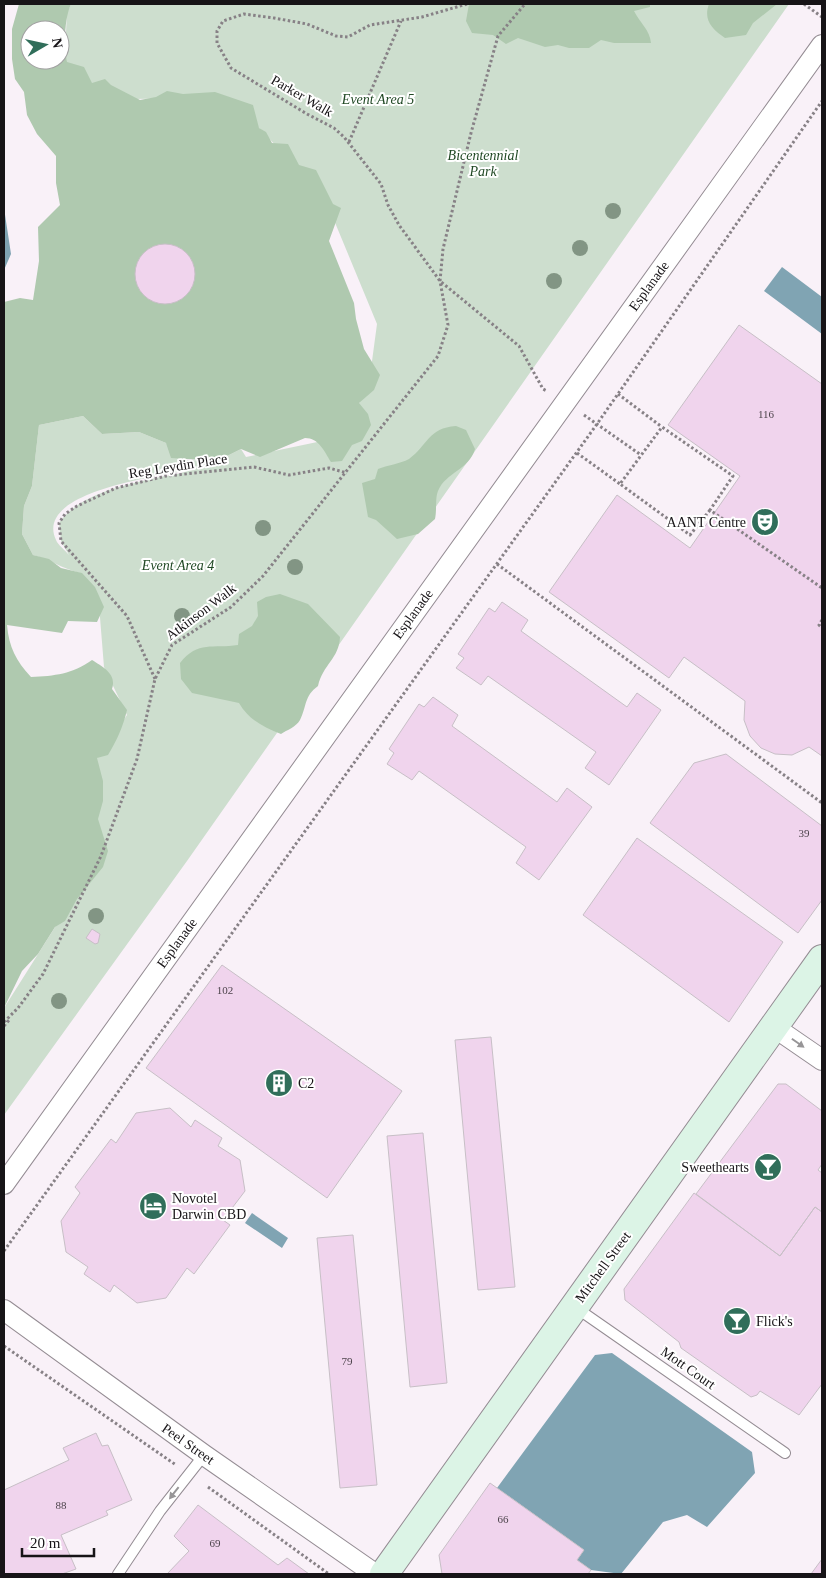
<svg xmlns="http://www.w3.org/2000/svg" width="826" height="1578" viewBox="0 0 826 1578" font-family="'Times New Roman',serif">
<rect width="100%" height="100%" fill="#f9f1f8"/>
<path fill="#cddece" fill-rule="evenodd" d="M71 4H789L187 861 4 1115V1008L98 859 97 758 127 715 104 667 99 605 80 573C61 568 51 560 33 555L22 534 24 506 32 486 39 425 83 416 102 434 139 432 166 443 184 460 217 461 241 449 246 457 346 436 370 376 377 324 324 196 259 128 210 97 136 99 88 82 67 63 65 51 67 13ZM189 470C182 474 169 475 160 477 126 485 80 493 59 523L61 541 69 555C65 550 58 545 56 540 33 491 162 476 189 470Z"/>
<path fill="#afc9af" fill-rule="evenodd" d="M19 4H71C64 20 64 45 67 62L84 67 92 83 105 79 111 85 140 100 156 97 167 91 183 94 215 92 253 105 259 128 266 132 272 143 288 144 299 165 316 170 333 204 341 208 329 241 354 303 356 319 364 349 380 375 374 390 359 403 368 414 371 425 362 441 352 445 342 461 331 462C324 451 319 438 305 438L260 457 241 449 217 461 171 458 166 443 139 432 102 434 83 416 39 425 32 486 24 506 22 534 33 555 49 559 61 568 82 573 95 587 104 607 97 622 68 621 62 633 7 625C9 647 16 661 31 677 55 676 72 674 92 660 103 667 117 674 112 689L127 710C123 727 117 740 108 755L97 758 103 781V801L98 819 108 851 103 867 77 899 65 921 55 927 38 954 22 971 4 1008V302L20 298 33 300 39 261 38 227 60 205 56 183V156L37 134 27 115 24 92 15 79 12 59V29ZM30 30H60V60H30Z
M469 4H650V7L634 11C640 23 650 30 651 43H614L601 40 589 48H569L558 45 545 47 518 38 506 44 493 35 472 33 466 21Z
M709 4H777L753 23 746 35 725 38C712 29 703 20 709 4Z
M456 426 466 430 475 449C469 470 446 472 438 491 435 498 437 510 435 519L418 534 397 539 376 520 368 517 362 483 375 479 378 469C387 465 400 464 409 459 428 445 428 428 456 426Z
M280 594 308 604 340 637C339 659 323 664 318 686 304 696 307 706 300 720 296 727 287 730 281 734 263 727 248 719 239 703L192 693 181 679 180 663C198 640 213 649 238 645L239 634 252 626 258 616 257 602 266 597Z"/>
<path fill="#80a4b3" d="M4 208 11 254 4 270Z
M782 267 822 297V334L764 291Z
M252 1213 288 1238 282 1248 245 1223Z
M612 1353 752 1452 755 1473 707 1527 687 1515 663 1522 621 1574 591 1570 577 1560 584 1550 497 1488 595 1355Z"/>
<path fill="#f0d4ed" stroke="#c7bfc6" d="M135 274a30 30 0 1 1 60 0a30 30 0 1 1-60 0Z
M739 325 822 384V756L809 747 792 755 775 754 761 748 750 736 744 720 745 701 684 657 669 678 549 592 617 495 690 548 740 476 668 425Z
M502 602 528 620 521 631 627 707 637 693 661 710 609 785 585 768 596 752 488 676 481 685 456 668 464 658 458 654 489 608 495 612Z
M433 697 458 715 452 726 557 802 567 788 592 807 539 880 516 863 526 847 419 771 412 780 387 764 394 753 389 749 419 704 424 707Z
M726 754 822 826V900L798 933 650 823 694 763Z
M637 838 783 942 729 1022 583 915Z
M92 929 100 934 98 943 95 944 86 938Z
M222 965 402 1091 327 1198 146 1068Z
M491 1037 515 1287 478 1290 455 1040Z
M778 1084H786L822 1111V1164L818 1170 822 1173V1212L815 1207 780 1256 696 1194Z
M170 1108 191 1127 195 1120 222 1138 218 1146 240 1160 245 1191 223 1220 230 1225 194 1274 187 1268 166 1298 137 1303 114 1285 110 1292 84 1274 88 1267 66 1252 61 1221 80 1193 75 1187 111 1139 116 1143 136 1113Z
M423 1133 447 1383 410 1387 387 1136Z
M694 1193 780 1256 815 1207 822 1212V1384L799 1415 760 1391 757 1395 751 1397 681 1348 679 1342 625 1300 624 1289Z
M353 1235 377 1485 340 1488 317 1238Z
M96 1433 102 1446 108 1445 132 1500 106 1511 108 1515 61 1535 76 1569 62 1574H4V1490L69 1460 63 1448Z
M490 1483 584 1550 577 1560 591 1570 588 1574H442L439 1555Z
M198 1505 278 1565 287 1558 309 1574H167L189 1551 174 1536Z
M822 1559V1574H811Z"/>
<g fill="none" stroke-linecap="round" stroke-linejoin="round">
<g stroke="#948c93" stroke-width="12">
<path id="lane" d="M575 1307 785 1453
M118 1574 160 1511 204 1455"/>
</g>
<g stroke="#948c93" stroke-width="22">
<path id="street" d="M774 1027 822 1060
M4 1184 822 45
M4 1310 204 1455 375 1574"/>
</g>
<g stroke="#948c93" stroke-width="30">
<path id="secondary" d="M384 1574 822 959"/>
</g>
<path stroke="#878186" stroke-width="3" stroke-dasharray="2.5 2.5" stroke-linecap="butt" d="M467 4 422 17 370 25 348 37 336 36 307 24 274 18 244 14 223 21 217 31V43L231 68 307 114 334 128 344 137 381 184 388 205 399 225 440 281 519 346 543 389 547 391
M804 4 822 17
M349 142 401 21
M618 394 662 427
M584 415 641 455
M577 453 620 484
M710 510 690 535 620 484 662 427 733 476 710 510 822 588
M497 564 822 803
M822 620 819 625 822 628
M155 679 127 616 61 541 59 523 65 514 77 506 116 488 166 476 254 467 289 475 329 468 347 473
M4 1022 18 1008 43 974 101 856 137 759 155 679 172 645 231 607 263 576 438 356 448 325 440 281 443 249 471 133 498 36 525 4
M4 1026 10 1019
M4 1251 597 424 822 101
M4 1346 176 1465
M208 1487 329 1574"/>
<use href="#lane" stroke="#fff" stroke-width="10"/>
<use href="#street" stroke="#fff" stroke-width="20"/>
<use href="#secondary" stroke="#dcf4e6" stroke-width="28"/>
</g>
<g fill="#829584">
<circle cx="613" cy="211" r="8"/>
<circle cx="580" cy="248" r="8"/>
<circle cx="554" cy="281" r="8"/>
<circle cx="263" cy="528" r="8"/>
<circle cx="295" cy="567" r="8"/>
<circle cx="182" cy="616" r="8"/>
<circle cx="96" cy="916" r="8"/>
<circle cx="59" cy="1001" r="8"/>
</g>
<defs><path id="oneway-solid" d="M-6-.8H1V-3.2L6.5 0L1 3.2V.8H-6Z" transform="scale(1.25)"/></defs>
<g fill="#979597">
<use href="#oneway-solid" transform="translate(798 1043) rotate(35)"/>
<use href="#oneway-solid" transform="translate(174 1493) rotate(128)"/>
</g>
<defs>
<g id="theatre-disc" transform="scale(1.4375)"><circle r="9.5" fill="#306e5a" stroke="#fff"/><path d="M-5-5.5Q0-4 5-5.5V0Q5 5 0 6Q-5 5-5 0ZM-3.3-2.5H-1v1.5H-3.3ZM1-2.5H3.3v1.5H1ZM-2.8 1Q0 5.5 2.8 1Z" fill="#fff"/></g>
<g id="building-disc" transform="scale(1.4375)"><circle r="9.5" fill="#306e5a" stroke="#fff"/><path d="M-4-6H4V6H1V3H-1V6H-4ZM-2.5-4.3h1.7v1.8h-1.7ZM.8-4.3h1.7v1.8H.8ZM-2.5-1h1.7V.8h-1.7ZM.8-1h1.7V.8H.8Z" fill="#fff"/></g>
<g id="bar-disc" transform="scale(1.4375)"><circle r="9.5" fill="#306e5a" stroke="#fff"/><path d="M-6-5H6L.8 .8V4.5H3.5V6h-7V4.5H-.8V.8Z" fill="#fff"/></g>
<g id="hotel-disc" transform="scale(1.4375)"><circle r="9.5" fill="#306e5a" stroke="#fff"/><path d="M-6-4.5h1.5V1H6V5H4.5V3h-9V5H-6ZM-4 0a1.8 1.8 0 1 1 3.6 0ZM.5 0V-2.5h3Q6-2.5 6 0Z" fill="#fff"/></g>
</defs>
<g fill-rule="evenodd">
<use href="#theatre-disc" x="765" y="522"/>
<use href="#building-disc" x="279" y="1083"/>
<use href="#bar-disc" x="768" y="1167"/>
<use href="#hotel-disc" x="153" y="1206"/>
<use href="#bar-disc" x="737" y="1321"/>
</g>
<g text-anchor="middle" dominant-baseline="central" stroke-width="4" stroke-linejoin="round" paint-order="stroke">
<g font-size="11" fill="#4d444c">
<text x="766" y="414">116</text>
<text x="804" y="833">39</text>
<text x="225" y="990">102</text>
<text x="347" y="1361">79</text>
<text x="61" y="1505">88</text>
<text x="503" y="1519">66</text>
<text x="215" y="1543">69</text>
</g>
<g font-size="14" fill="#171417" stroke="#fff">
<text transform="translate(302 96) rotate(30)">Parker Walk</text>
<text transform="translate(649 286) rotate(-54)">Esplanade</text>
<text transform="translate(178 466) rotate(-9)">Reg Leydin Place</text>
<text transform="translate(201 612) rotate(-37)">Atkinson Walk</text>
<text transform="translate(413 614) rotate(-54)">Esplanade</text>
<text transform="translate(177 943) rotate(-54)">Esplanade</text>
<text transform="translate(603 1267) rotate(-54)">Mitchell Street</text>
<text transform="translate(688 1368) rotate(35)">Mott Court</text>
<text transform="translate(188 1444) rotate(35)">Peel Street</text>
</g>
<g font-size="14" font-style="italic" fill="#214925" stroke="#fff">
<text x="378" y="99">Event Area 5</text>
<text x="483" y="155">Bicentennial<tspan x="483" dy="16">Park</tspan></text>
<text x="178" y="565">Event Area 4</text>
</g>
<g font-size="14" fill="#171417" stroke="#fff" text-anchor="start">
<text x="746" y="522" text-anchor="end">AANT Centre</text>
<text x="298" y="1083">C2</text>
<text x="749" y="1167" text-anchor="end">Sweethearts</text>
<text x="172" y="1198">Novotel<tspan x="172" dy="16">Darwin CBD</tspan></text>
<text x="756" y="1321">Flick's</text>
</g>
</g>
<rect width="826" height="1578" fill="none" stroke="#171417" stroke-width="10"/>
<g transform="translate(45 45) rotate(81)"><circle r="24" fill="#ffffff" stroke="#a2a1a2"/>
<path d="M0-4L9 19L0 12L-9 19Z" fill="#306e5a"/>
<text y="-8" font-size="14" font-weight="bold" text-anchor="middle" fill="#171417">N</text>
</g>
<path d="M22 1548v8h72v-8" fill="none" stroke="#171417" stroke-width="2.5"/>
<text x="30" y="1548" font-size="15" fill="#171417" stroke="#ffffff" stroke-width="4" paint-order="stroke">20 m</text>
</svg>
